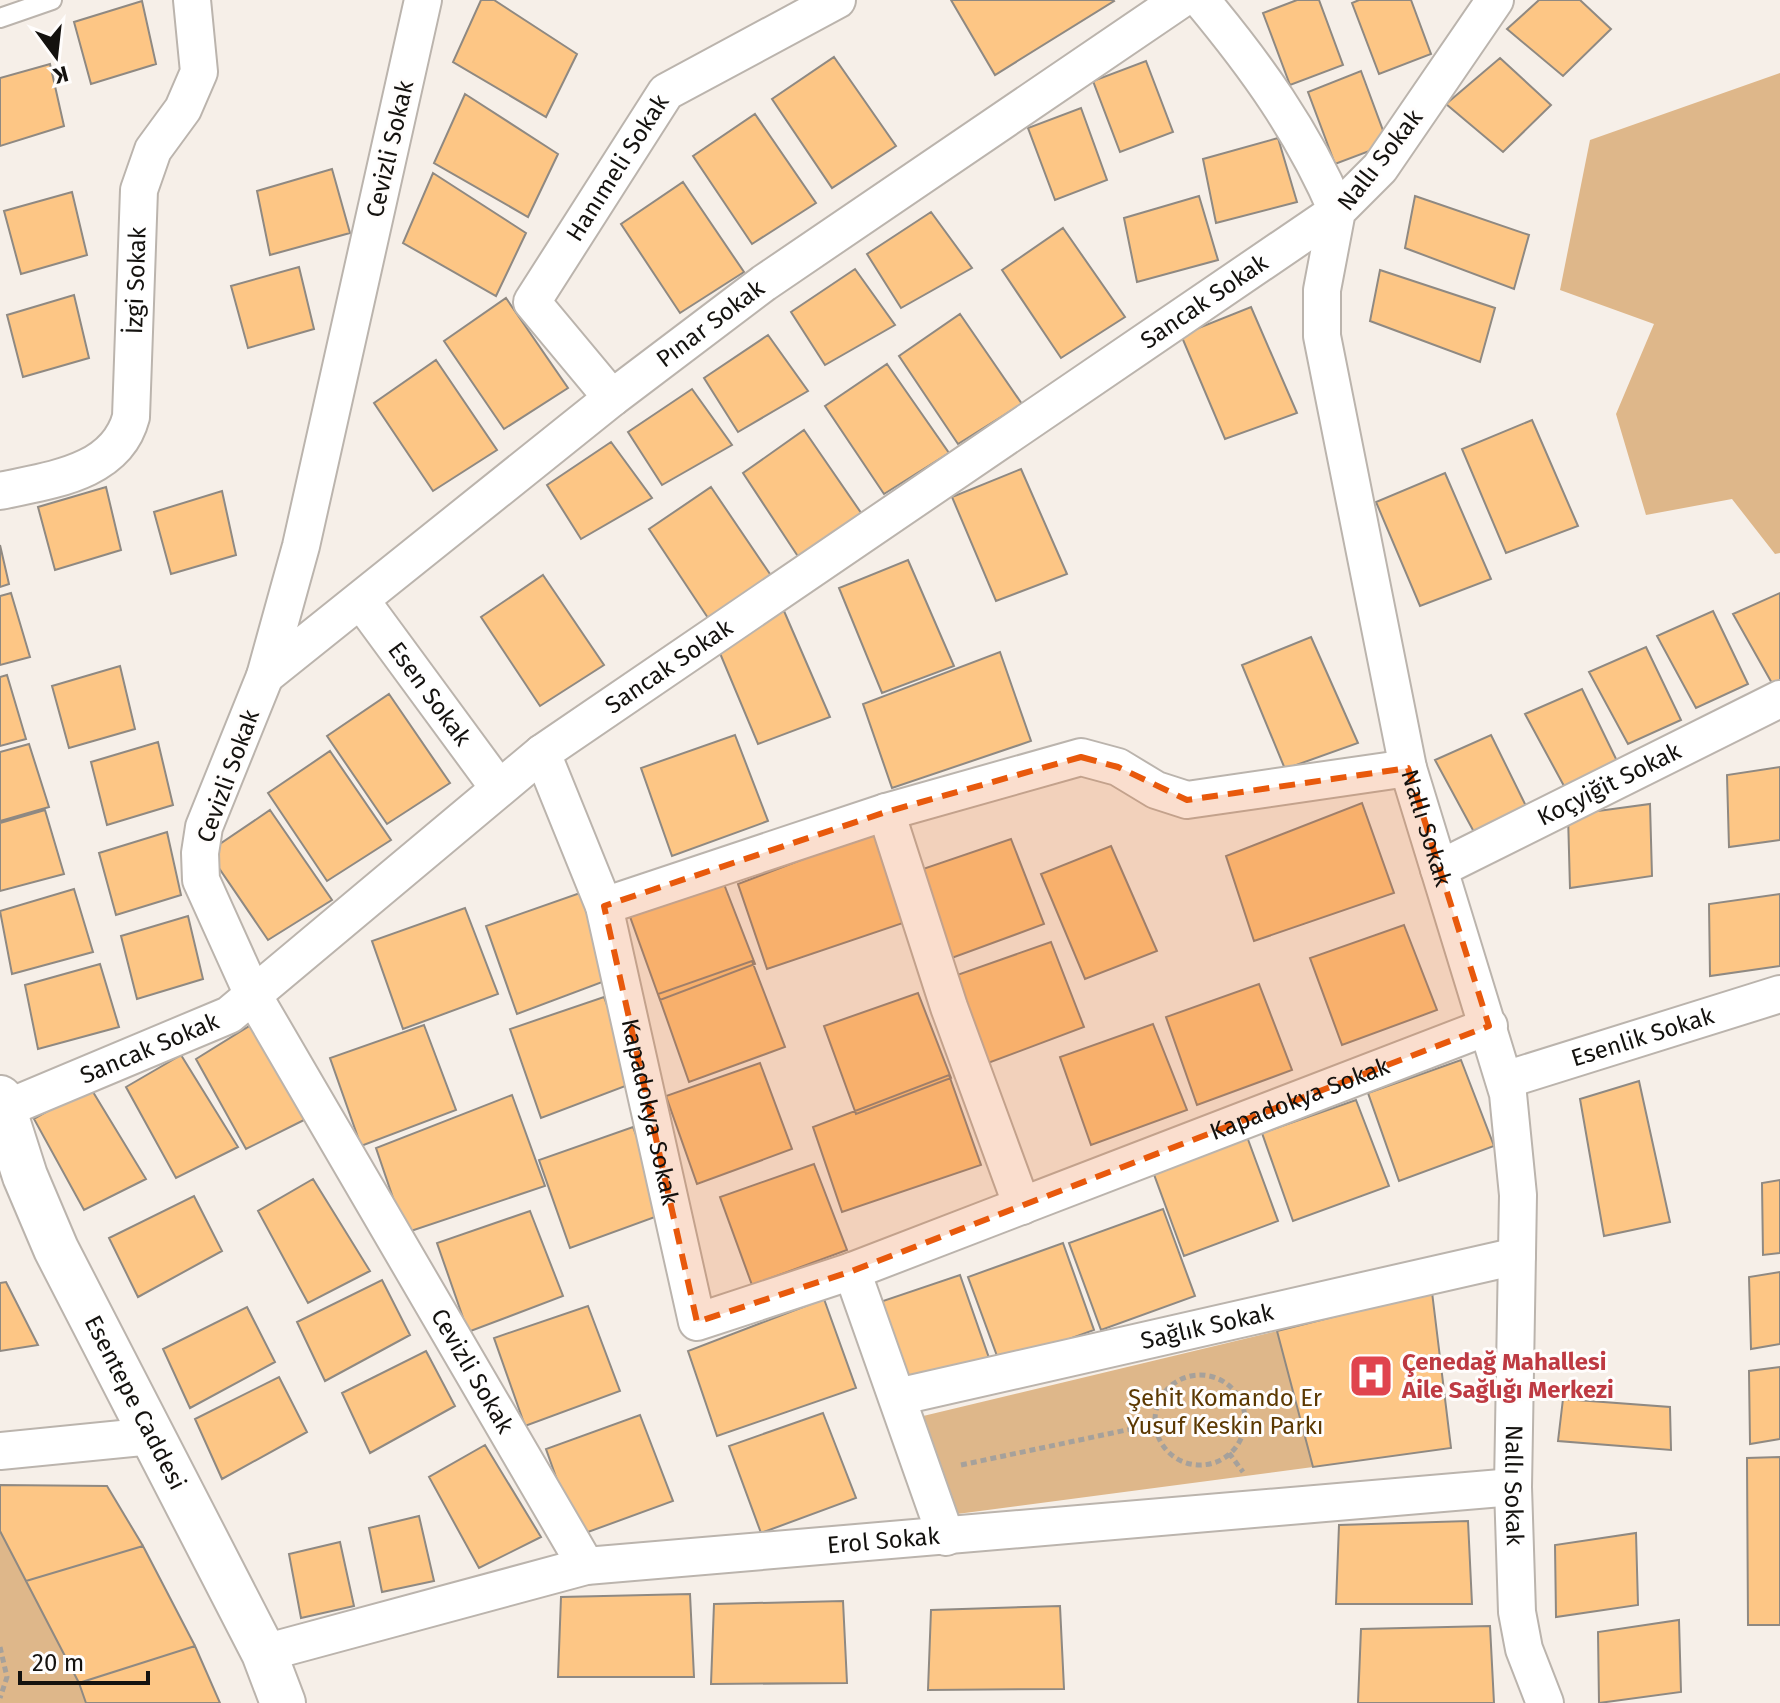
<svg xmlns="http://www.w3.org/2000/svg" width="1780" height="1703" viewBox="0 0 1780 1703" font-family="'Fira Sans',sans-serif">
<rect width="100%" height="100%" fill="#f6efe8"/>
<path fill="#deb78a" d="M1780 73V553L1775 554 1732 499 1646 515 1616 414 1654 324 1560 290 1590 140Z
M1277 1331 1313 1467 957 1514 919 1417Z
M0 1531 79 1683 86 1703H0Z"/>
<path fill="#fdc685" stroke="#8f8982" stroke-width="2" d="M481 0H494L577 54 546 117 453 62Z
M951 0H1113L1114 1 995 75Z
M1297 0H1319L1343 65 1290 85 1263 13Z
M1359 0H1411L1431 54 1379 74 1352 3Z
M1539 0H1580L1611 29 1563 76 1507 29Z
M142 1 156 64 91 84 74 22Z
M834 57 896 146 832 188 772 99Z
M1500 58 1551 105 1503 152 1446 104Z
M1146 61 1173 132 1120 152 1093 81Z
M50 64 64 126 0 146V78Z
M1361 71 1388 144 1335 164 1308 92Z
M465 94 558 154 528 217 434 163Z
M1081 108 1107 180 1055 200 1028 128Z
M755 114 816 203 752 244 693 156Z
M1278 138 1297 202 1216 223 1203 159Z
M332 169 350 233 270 255 257 191Z
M433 173 526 233 496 296 403 243Z
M683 182 744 272 680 313 621 224Z
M72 192 87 255 21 274 4 211Z
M1199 196 1218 260 1137 282 1124 218Z
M1415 196 1529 235 1514 289 1405 248Z
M931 212 972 268 901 308 867 254Z
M1063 228 1125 317 1061 358 1002 270Z
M299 267 314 329 248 348 231 286Z
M855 269 895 325 825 365 791 312Z
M1380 270 1495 308 1480 362 1370 321Z
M74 295 89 358 23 377 7 315Z
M506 298 568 388 504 429 444 341Z
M1251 307 1297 413 1225 439 1181 335Z
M960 314 1022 404 958 444 899 356Z
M768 335 808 391 738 432 704 378Z
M436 360 497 450 433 491 374 403Z
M887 364 949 453 884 494 825 406Z
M692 389 732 445 662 485 628 432Z
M1532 420 1578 526 1506 553 1462 449Z
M804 430 866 520 801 561 743 473Z
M611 442 652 498 581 539 547 485Z
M1021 469 1067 574 996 601 952 497Z
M1445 473 1491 579 1420 606 1376 502Z
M106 487 121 550 55 570 38 507Z
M711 487 772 577 708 618 649 529Z
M222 491 236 555 171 574 154 512Z
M0 545 9 584 0 587Z
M908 560 954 666 882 693 839 588Z
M543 575 604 665 540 706 481 617Z
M11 593 30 657 0 665V596Z
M1780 593V682L1773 685 1733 614Z
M784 611 830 717 758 744 714 639Z
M1713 611 1748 684 1696 708 1657 636Z
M1311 637 1358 743 1285 769 1242 665Z
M1646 647 1681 720 1628 744 1589 672Z
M1000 652 1031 741 892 788 863 704Z
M120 666 135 729 69 748 52 686Z
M7 675 26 739 0 746V677Z
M1582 689 1618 763 1564 786 1525 714Z
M389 694 450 783 387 824 327 736Z
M735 735 768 821 672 856 641 768Z
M1491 735 1527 808 1474 832 1435 760Z
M158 742 173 805 107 825 91 762Z
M29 744 49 807 0 821V752Z
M330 751 391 840 327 881 268 793Z
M1780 767V840L1729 847 1727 775Z
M1362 803 1394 893 1254 941 1226 856Z
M1650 804 1652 876 1570 888 1568 815Z
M45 810 64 874 0 891V823Z
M270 810 332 900 268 940 208 852Z
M167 832 181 895 116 915 99 853Z
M874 832 906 922 767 969 738 884Z
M1011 839 1044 924 949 959 917 871Z
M1111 846 1157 951 1085 979 1041 874Z
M722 879 755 964 660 1000 628 911Z
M74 889 93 952 12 974 0 911Z
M580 893 613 978 517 1014 486 926Z
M1780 894V966L1710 976 1709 904Z
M465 908 498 994 403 1029 372 941Z
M188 916 203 979 137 999 121 936Z
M1404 925 1437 1010 1342 1045 1310 958Z
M1051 942 1084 1027 988 1063 957 975Z
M752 961 785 1047 689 1082 658 994Z
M100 964 119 1027 38 1049 25 985Z
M1259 984 1292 1070 1197 1105 1166 1017Z
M918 993 951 1078 856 1114 824 1026Z
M604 997 636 1082 541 1118 510 1029Z
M1153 1024 1187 1110 1091 1145 1060 1057Z
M251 1025 308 1118 246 1149 196 1059Z
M424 1025 456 1110 361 1146 330 1058Z
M181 1055 238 1147 176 1178 126 1087Z
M1461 1060 1494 1146 1399 1181 1368 1093Z
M760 1063 792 1149 697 1184 666 1096Z
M949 1075 981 1165 842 1212 813 1127Z
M1639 1081 1670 1222 1604 1236 1580 1099Z
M90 1087 146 1179 84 1210 34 1119Z
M512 1095 545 1186 405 1233 376 1148Z
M1356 1100 1389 1186 1293 1221 1262 1133Z
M633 1127 666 1213 570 1248 539 1160Z
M1246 1134 1278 1221 1184 1256 1152 1169Z
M814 1164 847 1250 752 1285 720 1197Z
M313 1179 370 1271 308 1303 258 1211Z
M1780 1180V1253L1763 1255 1762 1183Z
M194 1196 222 1251 138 1297 109 1238Z
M1163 1209 1195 1296 1101 1330 1069 1243Z
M530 1211 563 1296 468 1332 437 1243Z
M1063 1243 1094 1330 1000 1364 968 1277Z
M1780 1272V1344L1751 1349 1749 1277Z
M960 1275 989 1358 900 1388 871 1305Z
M382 1280 410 1335 325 1381 297 1322Z
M6 1282 38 1345 0 1351V1283Z
M1432 1292 1451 1448 1313 1467 1277 1331Z
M824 1299 856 1388 717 1436 688 1351Z
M588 1306 620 1391 525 1426 494 1338Z
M247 1307 275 1362 190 1408 163 1349Z
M426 1351 455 1406 370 1453 342 1393Z
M1780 1367V1439L1750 1444 1749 1371Z
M279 1377 307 1432 222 1479 195 1419Z
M1563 1399 1670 1407 1671 1450 1558 1441Z
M823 1413 856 1498 761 1533 729 1446Z
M640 1415 673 1501 577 1536 546 1449Z
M485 1445 541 1537 479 1568 429 1477Z
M1780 1457V1625H1748L1747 1458Z
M0 1485 107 1486 143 1546 26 1581 0 1531Z
M419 1516 434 1581 382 1592 369 1528Z
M1468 1521 1472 1604H1336L1339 1525Z
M1636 1533 1638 1605 1556 1617 1555 1545Z
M340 1542 354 1606 301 1618 289 1554Z
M143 1546 195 1646 79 1683 26 1581Z
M690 1594 694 1677H558L561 1597Z
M843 1601 847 1683 711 1684 714 1604Z
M1060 1606 1064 1689 928 1690 931 1610Z
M1679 1620 1681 1692 1599 1703 1598 1632Z
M1490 1626 1494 1703H1358L1361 1629Z
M195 1646 220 1703H86L79 1683Z"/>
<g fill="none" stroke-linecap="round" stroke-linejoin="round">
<g stroke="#bbb4ad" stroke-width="22">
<path id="service" d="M0 18 52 0"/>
</g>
<g stroke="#bbb4ad" stroke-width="40">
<g id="minor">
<path id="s1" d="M423 0 301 546 265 676 204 827 200 853 201 880 253 995 586 1566"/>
<path id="s2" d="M1495 0 1380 168 1337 211 1322 290V336L1408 768 1508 1094 1518 1195 1513 1487 1517 1612 1524 1649 1545 1703"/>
<path id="s3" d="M612 398 532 302 666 92 837 0"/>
<path id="s4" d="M0 491C49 480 116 474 131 417L139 190 153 150 183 109 199 72 192 0"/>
<path id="s5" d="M362 602 498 787"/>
<path id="s6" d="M265 676 612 398 764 283 1180 0"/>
<path id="s7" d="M542 753 604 906 697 1322 852 1271 1489 1026"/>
<path d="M886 812 949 1007 1022 1206"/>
<path id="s8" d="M1439 869 1780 699"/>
<path d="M604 906 886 812 1081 757 1118 767 1156 790 1187 800 1408 768"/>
<path id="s9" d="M1505 1080 1780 994"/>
<path id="s10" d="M0 1111 229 1015 542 753 1337 211C1303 131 1256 66 1201 0"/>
<path d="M852 1271 946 1537"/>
<path id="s11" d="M897 1397 1517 1256"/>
<path d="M0 1451 152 1436"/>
<path id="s12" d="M264 1653 586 1566 1513 1487"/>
</g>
</g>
<g stroke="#bbb4ad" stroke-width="48">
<g id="tertiary">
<path id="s13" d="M0 1098 25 1176 56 1249 264 1653 283 1703"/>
</g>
</g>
<path stroke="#a6a19b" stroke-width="5" stroke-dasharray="6 4" stroke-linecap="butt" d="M1155 1420a45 45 0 1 1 90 0a45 45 0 1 1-90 0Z
M1229 1453 1243 1472
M961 1465 1155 1424
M0 1647 7 1677 0 1698"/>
<use href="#service" stroke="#fff" stroke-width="18"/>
<use href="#minor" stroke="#fff" stroke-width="36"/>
<use href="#tertiary" stroke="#fff" stroke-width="44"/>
</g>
<path fill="#e8590c" fill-opacity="0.2" stroke="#e8590c" stroke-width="6" stroke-dasharray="16 10" stroke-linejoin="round" d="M1081 757 1118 767 1187 800 1408 768 1489 1026 852 1271 697 1322 604 906 886 812Z"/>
<defs>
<g id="hospital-square" transform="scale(2.3)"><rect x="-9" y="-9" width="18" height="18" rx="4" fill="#e0444e" stroke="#fffdfc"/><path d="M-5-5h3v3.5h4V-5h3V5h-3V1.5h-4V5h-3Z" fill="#fff"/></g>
</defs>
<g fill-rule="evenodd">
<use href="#hospital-square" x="1371" y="1376"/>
</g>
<g text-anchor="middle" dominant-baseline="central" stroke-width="6" stroke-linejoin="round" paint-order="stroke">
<g font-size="24" fill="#14120f" stroke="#fffdfc">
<text transform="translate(390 149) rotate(-77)">Cevizli Sokak</text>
<text transform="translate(1380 160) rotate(-52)">Nallı Sokak</text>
<text stroke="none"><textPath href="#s3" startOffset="284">Hanımeli Sokak</textPath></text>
<text stroke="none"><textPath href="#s4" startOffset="296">İzgi Sokak</textPath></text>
<text stroke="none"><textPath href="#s10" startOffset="1458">Sancak Sokak</textPath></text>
<text stroke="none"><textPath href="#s6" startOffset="568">Pınar Sokak</textPath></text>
<text stroke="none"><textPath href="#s10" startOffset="810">Sancak Sokak</textPath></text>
<text stroke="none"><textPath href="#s5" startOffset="114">Esen Sokak</textPath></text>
<text transform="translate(228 776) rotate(-70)">Cevizli Sokak</text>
<text stroke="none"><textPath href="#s8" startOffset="190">Koçyiğit Sokak</textPath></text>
<text stroke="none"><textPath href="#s2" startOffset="894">Nallı Sokak</textPath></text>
<text stroke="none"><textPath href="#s9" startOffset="144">Esenlik Sokak</textPath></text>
<text stroke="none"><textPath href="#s10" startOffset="162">Sancak Sokak</textPath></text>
<text stroke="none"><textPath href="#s7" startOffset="1234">Kapadokya Sokak</textPath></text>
<text stroke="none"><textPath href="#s7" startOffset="376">Kapadokya Sokak</textPath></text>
<text stroke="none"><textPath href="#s11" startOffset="318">Sağlık Sokak</textPath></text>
<text stroke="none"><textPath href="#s1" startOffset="1472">Cevizli Sokak</textPath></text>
<text stroke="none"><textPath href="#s13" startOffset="334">Esentepe Caddesi</textPath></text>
<text stroke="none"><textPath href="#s2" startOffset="1564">Nallı Sokak</textPath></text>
<text stroke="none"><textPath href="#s12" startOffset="632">Erol Sokak</textPath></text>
</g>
<g font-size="24" font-weight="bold" fill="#be3a42" stroke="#fffdfc" text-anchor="start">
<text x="1402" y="1362">Çenedağ Mahallesi<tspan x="1402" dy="28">Aile Sağlığı Merkezi</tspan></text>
</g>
<g font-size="24" fill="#5b3801" stroke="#fffdfc">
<text x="1225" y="1398">Şehit Komando Er<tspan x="1225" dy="28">Yusuf Keskin Parkı</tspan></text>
</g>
</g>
<g transform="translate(56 56) rotate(165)" stroke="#fffdfc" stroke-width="6" paint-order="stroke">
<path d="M0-6L14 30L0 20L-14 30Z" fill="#14120f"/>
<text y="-12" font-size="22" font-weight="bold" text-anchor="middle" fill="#14120f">K</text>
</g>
<path d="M20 1671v12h128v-12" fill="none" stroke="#14120f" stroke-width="4"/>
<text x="32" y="1671" font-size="24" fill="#14120f" stroke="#fffdfc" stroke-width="6" paint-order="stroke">20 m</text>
</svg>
